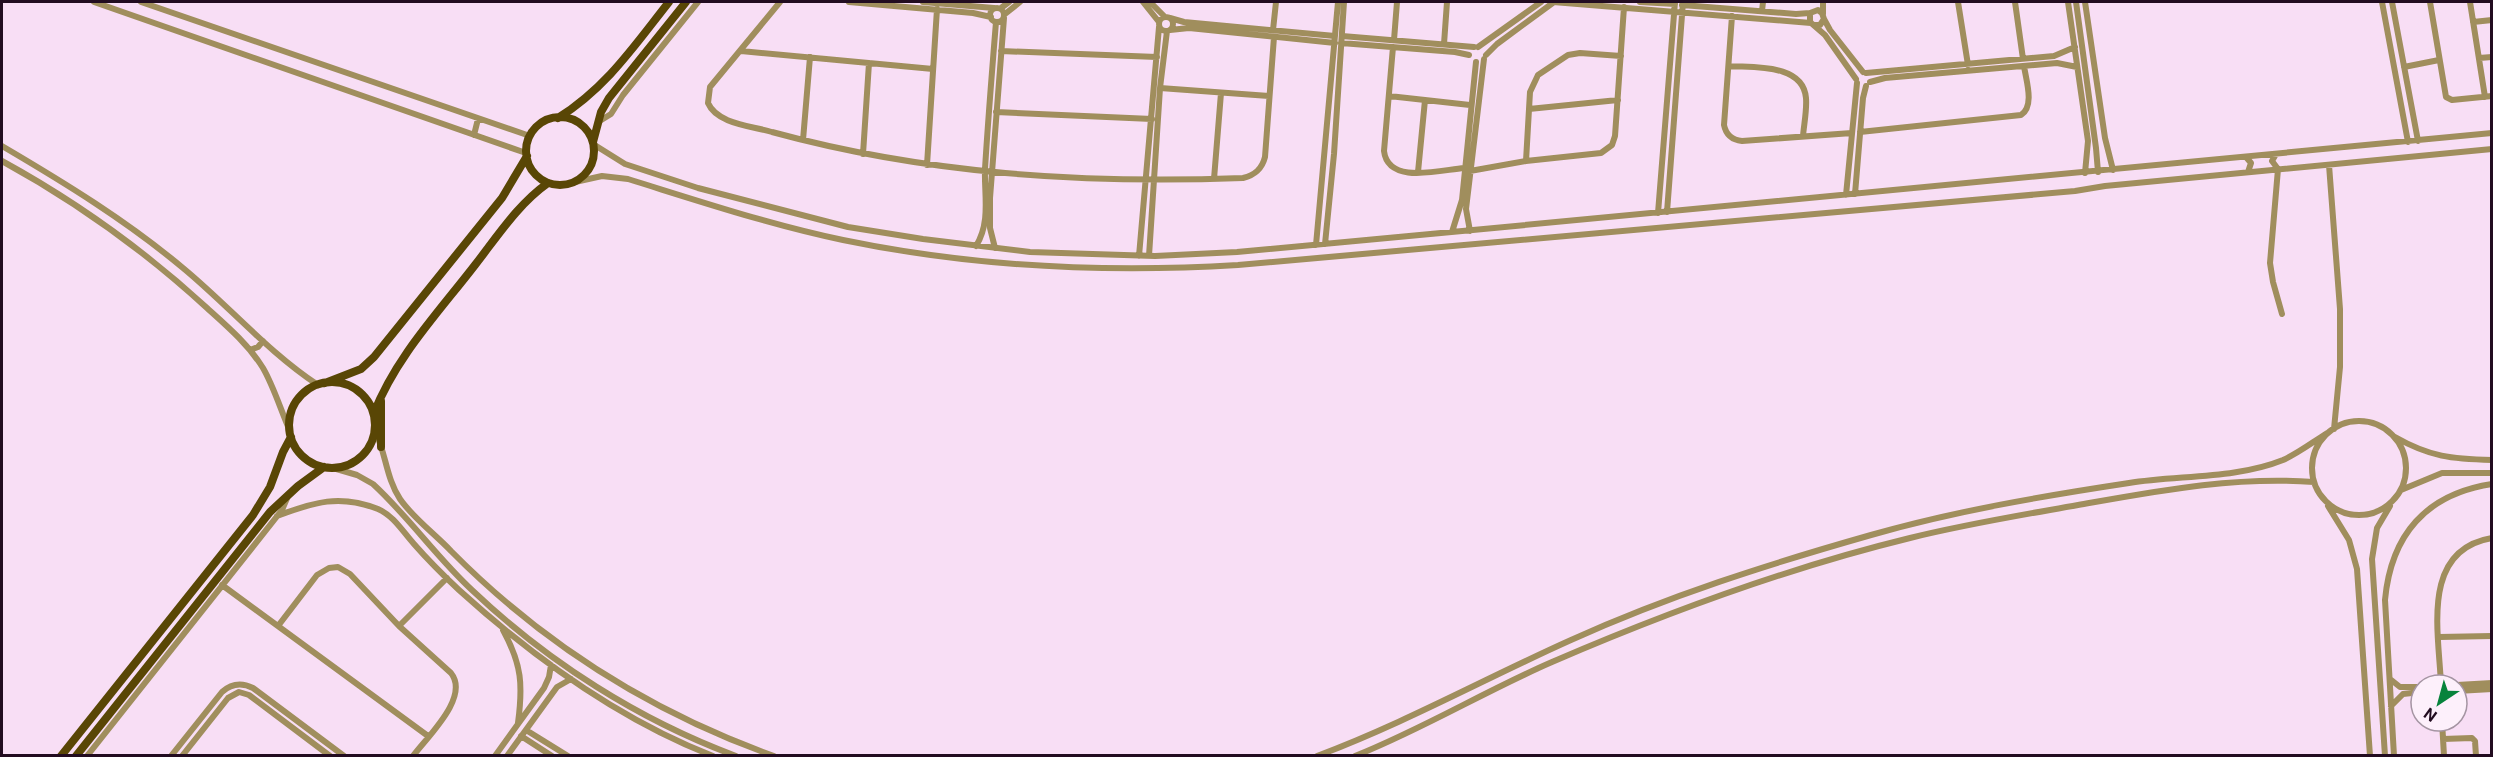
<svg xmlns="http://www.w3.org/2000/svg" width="2493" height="757" viewBox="0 0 2493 757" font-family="Roboto,sans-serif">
<rect width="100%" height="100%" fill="#f8def5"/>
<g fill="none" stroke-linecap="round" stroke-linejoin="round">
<path stroke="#a08e5d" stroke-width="6" d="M94 2 526 153
M141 2 530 136
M780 2 710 87 708 103C717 124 752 126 772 132 926 174 1083 184 1243 178 1255 175 1262 169 1265 157L1274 37
M849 2 973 13 991 17
M923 2 994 8
M1143 2 1159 22
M1150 2 1165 17
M1553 2 1811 23
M1640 2 1675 4
M1823 2V14
M1958 2 1968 65
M2015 2 2023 59
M2068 2 2088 141 2085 173
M2076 2 2096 148 2098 172
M2085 2 2105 138 2113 170
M2382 2 2408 142
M2392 2 2418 141
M2430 2 2446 97 2452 100 2492 96
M2470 2 2485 97
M1682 5 1796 14 1810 13
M990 15a7 7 0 1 1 14 0a7 7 0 1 1-14 0Z
M1001 8 1009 2
M1762 11 1763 2
M1005 14 1020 2
M1732 16 1724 125C1726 135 1732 140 1742 141L1852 133
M1159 24a7 7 0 1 1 14 0a7 7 0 1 1-14 0Z
M1170 18 1184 22 1335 36
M1824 19 1830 30 1863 72
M2473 22 2492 20
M1815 25H1820L1824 19 1822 13 1818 10 1810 13V22L1825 35 1856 79
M1170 30 1189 28 1335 43
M1273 30 1276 2
M1342 36 1474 47
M1394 40 1397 2
M1341 43 1455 52 1469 55
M1444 44 1447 2
M1393 47 1384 151C1388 185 1440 170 1464 168
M1478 47 1541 2
M741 51 933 69
M1001 51 1157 57
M1486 55 1497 44 1554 2
M2479 58 2492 57
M1729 66C1753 68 1803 63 1806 98 1807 110 1804 124 1803 136
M2404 67 2439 60
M1866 73 2054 56 2075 47
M1870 82 1885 78 2057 63 2077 67
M1160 88 1269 96
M1389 96 1470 105
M1529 109 1618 100
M996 112 1152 119
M598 122 611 114 623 95 698 2
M1860 132 2021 115C2035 106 2026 80 2024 66
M474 135 478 119
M803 140 810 57
M593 144 625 164 698 188 848 227 923 239 1030 252 1155 256 1237 252 1441 233 2492 133
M2 146C65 183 127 221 183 268 229 306 268 352 318 385
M863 154 869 63
M2276 154 2272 161 2278 169 2270 263 2273 282 2282 314
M2246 157 2251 163 2248 172
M2 161C75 201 145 251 207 308 227 326 248 344 263 368 274 387 281 411 290 431
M1526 161 1530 92 1538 75 1568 55 1580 53 1621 56
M927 165 937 9
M2329 165 2340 309V367L2334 429
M1470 171 1526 161 1601 153 1612 145 1615 136 1624 7
M1418 172 1425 100
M1214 179 1221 93
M575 182 602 176 628 179C699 201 771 225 843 240 973 267 1107 273 1238 265L2075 191 2105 186 2492 149
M1855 194 1863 98 1866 86
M1846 195 1857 83
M1667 212 1683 2
M1658 213 1675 2
M1470 231 1466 209 1484 59
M1452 232 1462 200 1476 62
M1325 244 1334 154 1344 2
M1316 245 1338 2
M976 246C991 222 984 195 985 169 988 120 992 71 996 22
M995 248 990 228V198L1004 18
M1139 256 1159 27
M1149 256 1160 88 1167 31
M250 350 258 347 263 341
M2312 468a47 47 0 1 1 94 0a47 47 0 1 1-94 0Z
M375 431C386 453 386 478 400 499 413 518 435 534 451 551 542 643 651 712 774 756
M2395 437C2430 457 2452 459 2492 460
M333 468 357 475 373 484C409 517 437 558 473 591 548 662 639 720 736 756
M2401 490 2442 473H2492
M2328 506 2349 540 2357 569 2370 756
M277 516C314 502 340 494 378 509 394 516 403 532 414 544 428 560 443 575 459 590 534 658 618 719 713 756
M222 585 428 736
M278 626 317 575 329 568 338 567 350 574 399 626 451 673C470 697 428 736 413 756
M399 626 447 578
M503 630C522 665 523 685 518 723
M2439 637 2492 636
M2390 679 2400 687H2421
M2441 685C2439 633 2420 550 2492 538
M2457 685 2492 683
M2457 691 2492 689
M2391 706 2403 694 2421 692
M2442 721 2444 756
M526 730 568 756
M521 736 552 756
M2443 739 2472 738 2475 741 2476 756
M87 756 282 510 288 496
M171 756 222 692C231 684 241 682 253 688L344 756
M182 756 228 698 239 692 249 695 330 756
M495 756 544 688 549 677 551 665
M507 756 557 687 571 679
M1317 756C1405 723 1486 678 1571 640 1668 596 1769 564 1871 535 1955 511 2043 496 2129 483 2179 475 2236 479 2283 460 2299 453 2314 441 2329 432
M1355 756C1423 729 1485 691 1552 662 1668 612 1787 568 1910 538 1966 524 2022 515 2078 505 2157 491 2234 476 2314 482
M2385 756 2372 559 2377 528 2390 506
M2394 756 2385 600C2391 535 2426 494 2492 484"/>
<path stroke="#594605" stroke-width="8" d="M526 151a34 34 0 1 1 68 0a34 34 0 1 1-68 0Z
M558 118C607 87 634 46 669 2
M593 142 601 112 609 98 686 2
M289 425a43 43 0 1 1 86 0a43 43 0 1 1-86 0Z
M325 383 361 369 374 357 502 198 527 156
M374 413C396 357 438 313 475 265 497 237 518 204 548 183
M381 447V401
M61 756 253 515 270 487 283 452 291 437
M76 756 270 512 298 486 324 467"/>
</g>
<rect width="2493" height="757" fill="none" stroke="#220c20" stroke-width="6"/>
<g transform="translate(2439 703) rotate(216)"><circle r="28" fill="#fdf0fb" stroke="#a595a3" stroke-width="1.5"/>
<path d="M0-4.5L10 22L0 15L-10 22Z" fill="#07833c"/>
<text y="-9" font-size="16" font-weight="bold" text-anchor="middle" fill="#220c20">N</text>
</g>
</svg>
